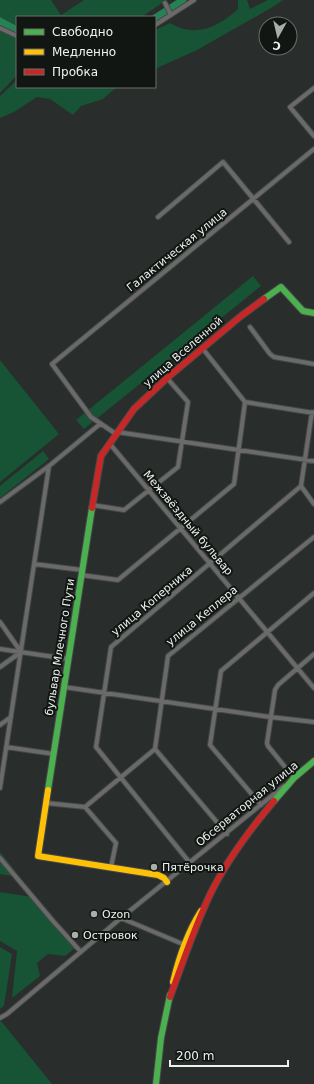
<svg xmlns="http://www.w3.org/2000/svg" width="314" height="1084" viewBox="0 0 314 1084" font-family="'DejaVu Sans',sans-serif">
<rect width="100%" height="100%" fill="#292d2b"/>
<path fill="#175335" d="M0 0H51L61 15 84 0H166L142 17H17V75L0 93Z
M238 0H247L250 9 268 0H283L271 8 197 50 155 69V30L170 23C195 38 217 28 238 9Z
M17 80V87H117L103 99 81 106 73 115 50 99 37 97 14 112 0 118V96Z
M253 276 261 286 84 429 76 420Z
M0 360 59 434 0 482Z
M43 451 49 459 0 498V486Z
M0 852 16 872 11 876 0 874Z
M0 892 32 897 75 948 65 956 48 954 37 963 40 976 12 998 17 951 0 941Z
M0 947 12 954 4 1006 0 1009Z
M1 1021 52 1084H0V1022Z"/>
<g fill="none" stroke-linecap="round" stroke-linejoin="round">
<path stroke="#258254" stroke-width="7" d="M155 18 183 0
M0 21 17 30"/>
<g stroke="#454846" stroke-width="6">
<path id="street" d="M165 3 171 15
M155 25 194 0
M0 28 17 36
M314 88 290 107 314 136
M158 217 223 162 289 242
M250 327 270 354 274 357 314 364
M203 349 245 402 314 413
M117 432 314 461
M116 434 91 417 52 364 314 149
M110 444 314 688
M301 486 314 504
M0 502 49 466 100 424
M92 505 124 510 178 467 188 402 167 378
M34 564 82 570
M81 575 118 580 234 484 245 402
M0 622 21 652 0 667
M0 649 68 659
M64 687 270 717 314 722
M0 725 11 717
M6 747 54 754
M293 779 294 778 268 746 267 743 275 690 278 685 314 654
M0 788 49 466
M46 803 85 807 116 843 111 867
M261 805 210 745 221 671 314 593
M85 807 155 749
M227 834 155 749 168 656 314 537
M0 858 53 921 81 952
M190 863 96 747 111 647 301 486 312 412
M121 918 185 945
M0 1018 7 1014 121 918 284 786"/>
</g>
<g stroke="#454846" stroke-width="8">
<path id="fast" d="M264 299 281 287 303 311 314 313
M48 790 92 508
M274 801 294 778 314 761
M156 1084 161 1038 170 995"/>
</g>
<g stroke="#454846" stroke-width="8">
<path id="slow" d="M48 790 38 856 158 875 164 878 167 882
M173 982C179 957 187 933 201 911"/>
</g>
<g stroke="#454846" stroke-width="8">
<path id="jam" d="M92 508 101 456 134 409 167 378 241 316 264 299
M170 997C181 967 191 937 204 908 220 869 247 833 274 801"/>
</g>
<use href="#street" stroke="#696a69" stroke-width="4"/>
<use href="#fast" stroke="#4caf50" stroke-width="6"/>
<use href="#slow" stroke="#ffc107" stroke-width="6"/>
<use href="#jam" stroke="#c62828" stroke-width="6"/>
</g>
<g fill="#a8aeaa" stroke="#121613" stroke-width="1.5">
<circle cx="154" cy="867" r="4"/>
<circle cx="94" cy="914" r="4"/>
<circle cx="75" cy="935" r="4"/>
</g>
<g text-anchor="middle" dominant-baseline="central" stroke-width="4" stroke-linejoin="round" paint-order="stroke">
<g font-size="11" fill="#edf3ef" stroke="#121613">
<text transform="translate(177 250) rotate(-39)">Галактическая улица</text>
<text transform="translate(183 352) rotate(-41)">улица Вселенной</text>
<text transform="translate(188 523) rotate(50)">Межзвёздный бульвар</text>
<text transform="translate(152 601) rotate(-40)">улица Коперника</text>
<text transform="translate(202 616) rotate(-39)">улица Кеплера</text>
<text transform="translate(60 647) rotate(-81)">бульвар Млечного Пути</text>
<text transform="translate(247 804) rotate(-39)">Обсерваторная улица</text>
</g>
<g font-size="11" fill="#edf3ef" stroke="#121613" text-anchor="start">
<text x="162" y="867">Пятёрочка</text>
<text x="102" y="914">Ozon</text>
<text x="83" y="935">Островок</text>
</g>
</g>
<rect x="16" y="16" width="140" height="72" fill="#121613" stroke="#6a6e6b"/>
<rect x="24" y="29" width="20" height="6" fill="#4caf50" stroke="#6a6e6b"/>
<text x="52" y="36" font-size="12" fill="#edf3ef">Свободно</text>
<rect x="24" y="49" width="20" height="6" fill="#ffc107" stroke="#6a6e6b"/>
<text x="52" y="56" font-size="12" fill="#edf3ef">Медленно</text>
<rect x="24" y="69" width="20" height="6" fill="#c62828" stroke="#6a6e6b"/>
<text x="52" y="76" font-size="12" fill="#edf3ef">Пробка</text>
<g transform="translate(278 36) rotate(188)"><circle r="19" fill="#121613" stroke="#6a6e6b"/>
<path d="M0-3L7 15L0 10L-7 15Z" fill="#a8aeaa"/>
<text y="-6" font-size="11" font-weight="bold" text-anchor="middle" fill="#edf3ef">С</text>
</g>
<path d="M170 1060v6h118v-6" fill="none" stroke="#edf3ef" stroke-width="2"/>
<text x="176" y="1060" font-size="12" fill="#edf3ef" stroke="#121613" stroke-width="3" paint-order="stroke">200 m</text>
</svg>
